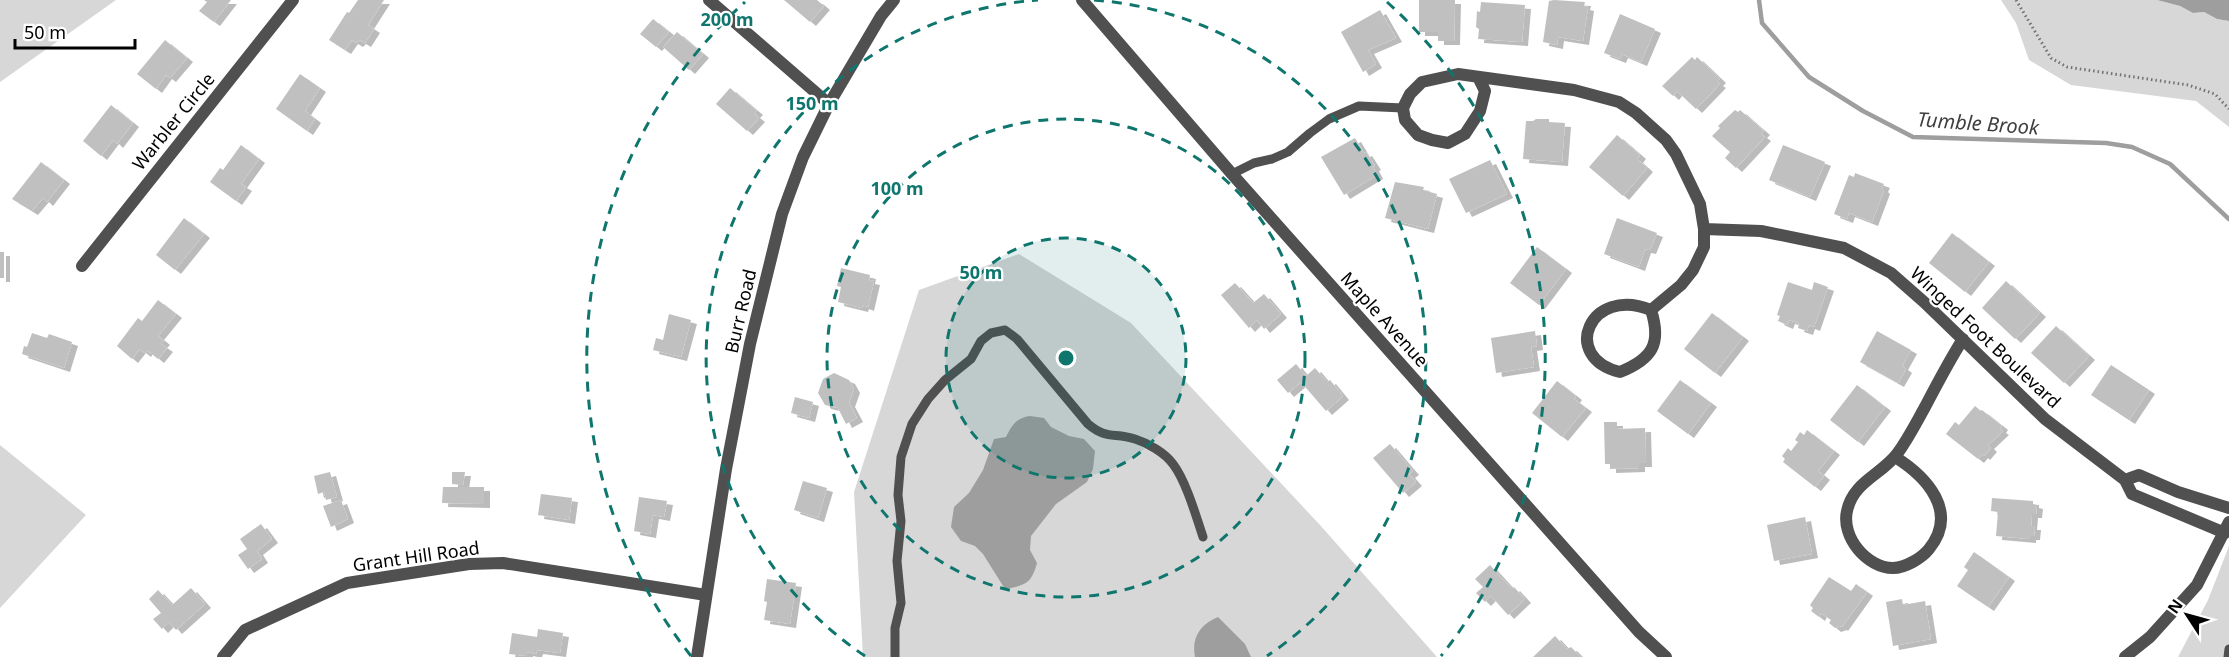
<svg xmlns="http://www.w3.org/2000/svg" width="2229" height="657" viewBox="0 0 2229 657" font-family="'Noto Sans',sans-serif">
<defs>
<filter id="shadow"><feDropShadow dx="6" dy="4" stdDeviation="0" flood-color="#0004"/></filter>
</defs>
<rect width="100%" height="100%" fill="#fff"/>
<path fill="#d7d7d7" d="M0 0H116L0 82Z
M2001 0H2157L2180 6 2193 13 2204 12 2217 19 2229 21V127L2196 101 2071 85 2029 60 2016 23Z
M1019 254 1131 323 1320 525 1437 657H863L854 492 919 290Z
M0 445 86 515 0 608Z
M2229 546V657H2178L2208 600Z"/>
<path fill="#9e9e9e" d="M2157 0H2229V21L2217 19 2204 12 2193 13 2180 6Z
M1030 416 1044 418 1051 427 1069 436 1084 439 1095 451 1093 469 1087 482 1056 504 1031 536 1030 550 1037 563C1031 584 1026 585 1005 589L983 554 975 546 961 541 951 527 954 507 969 493 983 470 994 439 1006 437C1012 425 1016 418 1030 416Z
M1218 617 1245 644 1251 657H1195C1191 637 1201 624 1218 617Z"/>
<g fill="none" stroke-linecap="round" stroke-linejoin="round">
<path stroke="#9e9e9e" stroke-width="4.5" d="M1759 0 1762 23 1809 77 1863 111 1913 137 2106 143 2132 147 2170 164 2229 219"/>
</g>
<path fill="#c0c0c0" filter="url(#shadow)" d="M204 0H231L214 22 199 11 207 2Z
M358 0H384L368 25 374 29 365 43 360 40 357 43 352 40 345 50 329 40 347 12 349 13Z
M784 0H817L824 6 810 22Z
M1419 0H1455L1454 41H1438V32H1419Z
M1554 0 1585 2 1584 6 1588 7 1583 41 1558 37 1557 45 1543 42 1549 1Z
M1481 2 1525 5 1522 42 1478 39 1479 29 1476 27 1477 11 1480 12Z
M1380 10 1396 38 1368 50 1376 64 1363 72 1341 32Z
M1620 14 1655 29 1641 62 1622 54 1620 59 1604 53Z
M653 19 669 32 656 47 640 34Z
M677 32 703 54 689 70 663 47Z
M165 40 187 58 170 78 166 75 156 89 137 74Z
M1692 57 1695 60 1697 57 1720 79 1717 82 1720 84 1696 109 1677 91 1673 96 1662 86Z
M300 74 320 88 305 111 315 119 307 131 276 109Z
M730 88 757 111 754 114 759 118 747 131 716 104Z
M111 105 133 123 117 144 113 140 101 156 83 141Z
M1735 110 1738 112 1740 110 1764 131 1761 134 1765 137 1736 168 1725 158 1730 152 1712 136 1720 128 1718 126Z
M1536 119H1549V122L1565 123 1562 162 1523 159 1526 121H1533Z
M1617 135 1640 155 1637 159 1647 168 1623 196 1589 167Z
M1355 138 1364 153 1366 152 1375 166 1373 167 1377 175 1344 195 1321 157Z
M241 145 259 159 241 184 246 187 236 201 210 182 220 168 223 170Z
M1783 145 1825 162 1810 197 1769 180Z
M1490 160 1507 194 1466 213 1449 179Z
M41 162 64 180 47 202 43 198 32 211 12 199Z
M1855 173 1884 184 1882 188 1884 190 1872 222 1849 213 1847 219 1834 214 1849 175 1854 177Z
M1395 182 1424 187 1423 190 1437 194 1428 229 1385 218Z
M184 218 204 234 175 270 156 255Z
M1617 218 1657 233 1650 250 1645 249 1639 267 1604 254Z
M1952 233 1989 262 1965 292 1929 263Z
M1537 247 1566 269 1539 305 1510 283Z
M0 252H4V278H0Z
M841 268 870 275 869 280 874 281 868 307 863 305 862 308 838 302 841 287 837 286Z
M2006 281 2040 313 2015 339 1982 308Z
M1788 282 1812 290 1814 282 1828 287 1814 327 1809 325 1807 331 1798 328 1799 323 1789 320 1787 325 1778 321 1780 316 1777 315Z
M1235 283 1253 303 1264 294 1281 314 1264 329 1257 320 1249 328 1221 295Z
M158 300 176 314 158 336 164 341 161 344 167 348 158 359 147 350 145 353 140 349 132 359 117 346 138 318 142 321Z
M1712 313 1743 337 1715 373 1684 349Z
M669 314 691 320 681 357 653 350 656 338 663 340Z
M2056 326 2089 356 2064 383 2031 353Z
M1535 331 1537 346 1531 347 1534 367 1496 373 1491 338Z
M1877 331 1911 350 1902 366 1906 369 1898 383 1860 362Z
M32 333 47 338 49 334 72 342 64 368 22 354 24 346 27 347Z
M1296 364 1306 376 1315 368 1327 382 1330 380 1343 396 1326 411 1301 382 1288 393 1277 380Z
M2111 365 2149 390 2129 420 2091 395Z
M834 373 849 380 854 389 849 403 857 418 846 424 838 408 825 405 818 393 823 379Z
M1680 380 1711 403 1688 434 1657 411Z
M1557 381 1576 396 1574 399 1586 408 1562 437 1532 413Z
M1857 385 1885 407 1858 442 1830 420Z
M795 397 813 402 809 418 791 413Z
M1975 406 1981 411 1982 410 2002 426 2000 429 2003 431 1988 445 1991 448 1984 456 1982 454 1978 459 1946 434 1955 422 1959 425Z
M1604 422H1617V429L1645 428 1646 463H1639V468L1610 469V464H1605Z
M1807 430 1834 451 1818 471 1824 476 1815 487 1783 462 1785 459 1782 456 1788 448 1791 451 1798 442 1795 440 1800 432 1804 435Z
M1390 444 1413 471 1409 474 1416 482 1403 493 1373 458Z
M330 472 337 497 326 500 324 492 318 494 314 476Z
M452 472H465L463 485 452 484Z
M803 481 827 488 818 518 794 510Z
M443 487H484V504L442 503Z
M541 494 572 498 569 520 538 515Z
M639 497 667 501 664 517 653 515 650 534 634 531Z
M1992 498 2033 501V504L2037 505 2036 514H2032L2031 526H2035L2034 536H2030V539L1996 536 1998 512 1991 511Z
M341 500 348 519 331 527 323 506Z
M1805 517 1812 554 1774 561 1767 525Z
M261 524 272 539 257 551 262 559 248 569 238 555 247 549 240 539Z
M1974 552 2009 577 1988 607 1957 586 1968 570 1964 567Z
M1490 565 1512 589 1514 587 1525 599 1508 615 1491 596 1485 602 1476 593 1483 587 1475 579Z
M1829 577 1851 591 1856 584 1867 592 1842 627 1841 626 1835 628 1829 623 1831 620 1821 613 1819 617 1811 611 1813 608 1810 605Z
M767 579 796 583 790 624 764 620 767 602 764 601Z
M191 588 205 604 176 630 169 622 162 629 153 619 161 613 149 599 158 590 172 605Z
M1902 599 1903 605 1925 601 1931 639 1893 646 1886 602Z
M538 629 563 633 560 653 537 650 536 654 527 652V656L509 654 512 633 537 637Z
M1555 636 1567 649 1571 647 1581 657H1533Z"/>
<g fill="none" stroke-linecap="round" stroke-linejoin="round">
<path stroke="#727272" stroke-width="3" stroke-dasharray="1.5 3" stroke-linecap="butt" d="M2016 0 2051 58 2067 67 2188 85 2215 94 2229 109"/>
<path stroke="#505050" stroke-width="9" d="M1232 174 1254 163 1272 159 1288 152 1310 133 1329 119 1359 106 1403 108
M895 657V628L901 603 897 561 901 521 898 495 901 457 912 424 928 399 945 380 971 359 981 341 991 333 1005 330 1017 339 1088 424C1107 440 1114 432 1135 439 1148 443 1165 453 1173 464 1186 481 1196 516 1203 537
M2228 657 2229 649"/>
<path stroke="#505050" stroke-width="12" d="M709 0 829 104
M1478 77 1485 91 1480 111 1465 134 1448 143 1432 140 1418 135 1405 120 1403 108 1410 94 1422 82 1458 74 1574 90 1619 102 1636 113 1666 140 1676 154 1700 204 1704 229V247L1693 270 1681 285 1651 310C1662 344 1652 359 1620 372 1560 358 1589 285 1651 310
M1704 229 1761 231 1844 248 1891 273 1924 302 2045 419 2125 480
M82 266 293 0
M1895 457C1927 477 1959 512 1929 549 1922 558 1905 568 1893 568 1867 568 1841 537 1847 511 1853 482 1881 475 1897 454 1908 439 1916 423 1925 407 1937 384 1949 361 1963 339
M2225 533 2132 494 2125 480 2139 475 2178 492 2229 508
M223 657 245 630 347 583 469 564 503 563 706 595"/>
<path stroke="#505050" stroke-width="12" d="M1082 0 1232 174 1639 632 1666 657
M697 657 726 469 750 344 782 214 803 157 829 104 881 16 894 0
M2125 657 2150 637 2197 585 2229 522"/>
</g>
<circle cx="1066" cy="358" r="120" fill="#0f766e" fill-opacity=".12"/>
<g fill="none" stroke="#0f766e" stroke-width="3" stroke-dasharray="10 8">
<circle cx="1066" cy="358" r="120"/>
<circle cx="1066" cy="358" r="239"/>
<path d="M865 656A359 359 0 0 1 1038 0M1094 0A359 359 0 0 1 1267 656"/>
<path d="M691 656A479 479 0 0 1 745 2M1387 2A479 479 0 0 1 1441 656"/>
</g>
<g text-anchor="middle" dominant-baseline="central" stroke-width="4.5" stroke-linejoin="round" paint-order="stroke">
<g font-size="18" fill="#000" stroke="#fff">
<text transform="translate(173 121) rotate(-51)">Warbler Circle</text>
<text transform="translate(740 311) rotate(-77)">Burr Road</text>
<text transform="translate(1385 319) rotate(48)">Maple Avenue</text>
<text transform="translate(1986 337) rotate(43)">Winged Foot Boulevard</text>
<text transform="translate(416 556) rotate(-8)">Grant Hill Road</text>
</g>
<g font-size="20" font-style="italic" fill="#3f3f3f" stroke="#fff">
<text transform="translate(1978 123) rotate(4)">Tumble Brook</text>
</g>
</g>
<circle cx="1066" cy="358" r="9" fill="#0f766e" stroke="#fff" stroke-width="3"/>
<g font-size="18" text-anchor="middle" font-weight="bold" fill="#0f766e" stroke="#fff" stroke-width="4.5" stroke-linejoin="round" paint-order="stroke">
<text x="727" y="26">200 m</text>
<text x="812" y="110">150 m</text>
<text x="897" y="195">100 m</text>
<text x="981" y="279">50 m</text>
</g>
<g transform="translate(2187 615) rotate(306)" stroke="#ffffff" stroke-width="4.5" paint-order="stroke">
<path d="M0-4.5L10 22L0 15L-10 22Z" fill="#000000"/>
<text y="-9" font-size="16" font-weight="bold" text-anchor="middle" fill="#000000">N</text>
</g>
<path d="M15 39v9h120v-9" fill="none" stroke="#000000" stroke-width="3"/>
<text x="24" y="39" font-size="18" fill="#000000" stroke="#ffffff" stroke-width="4.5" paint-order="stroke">50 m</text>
</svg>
